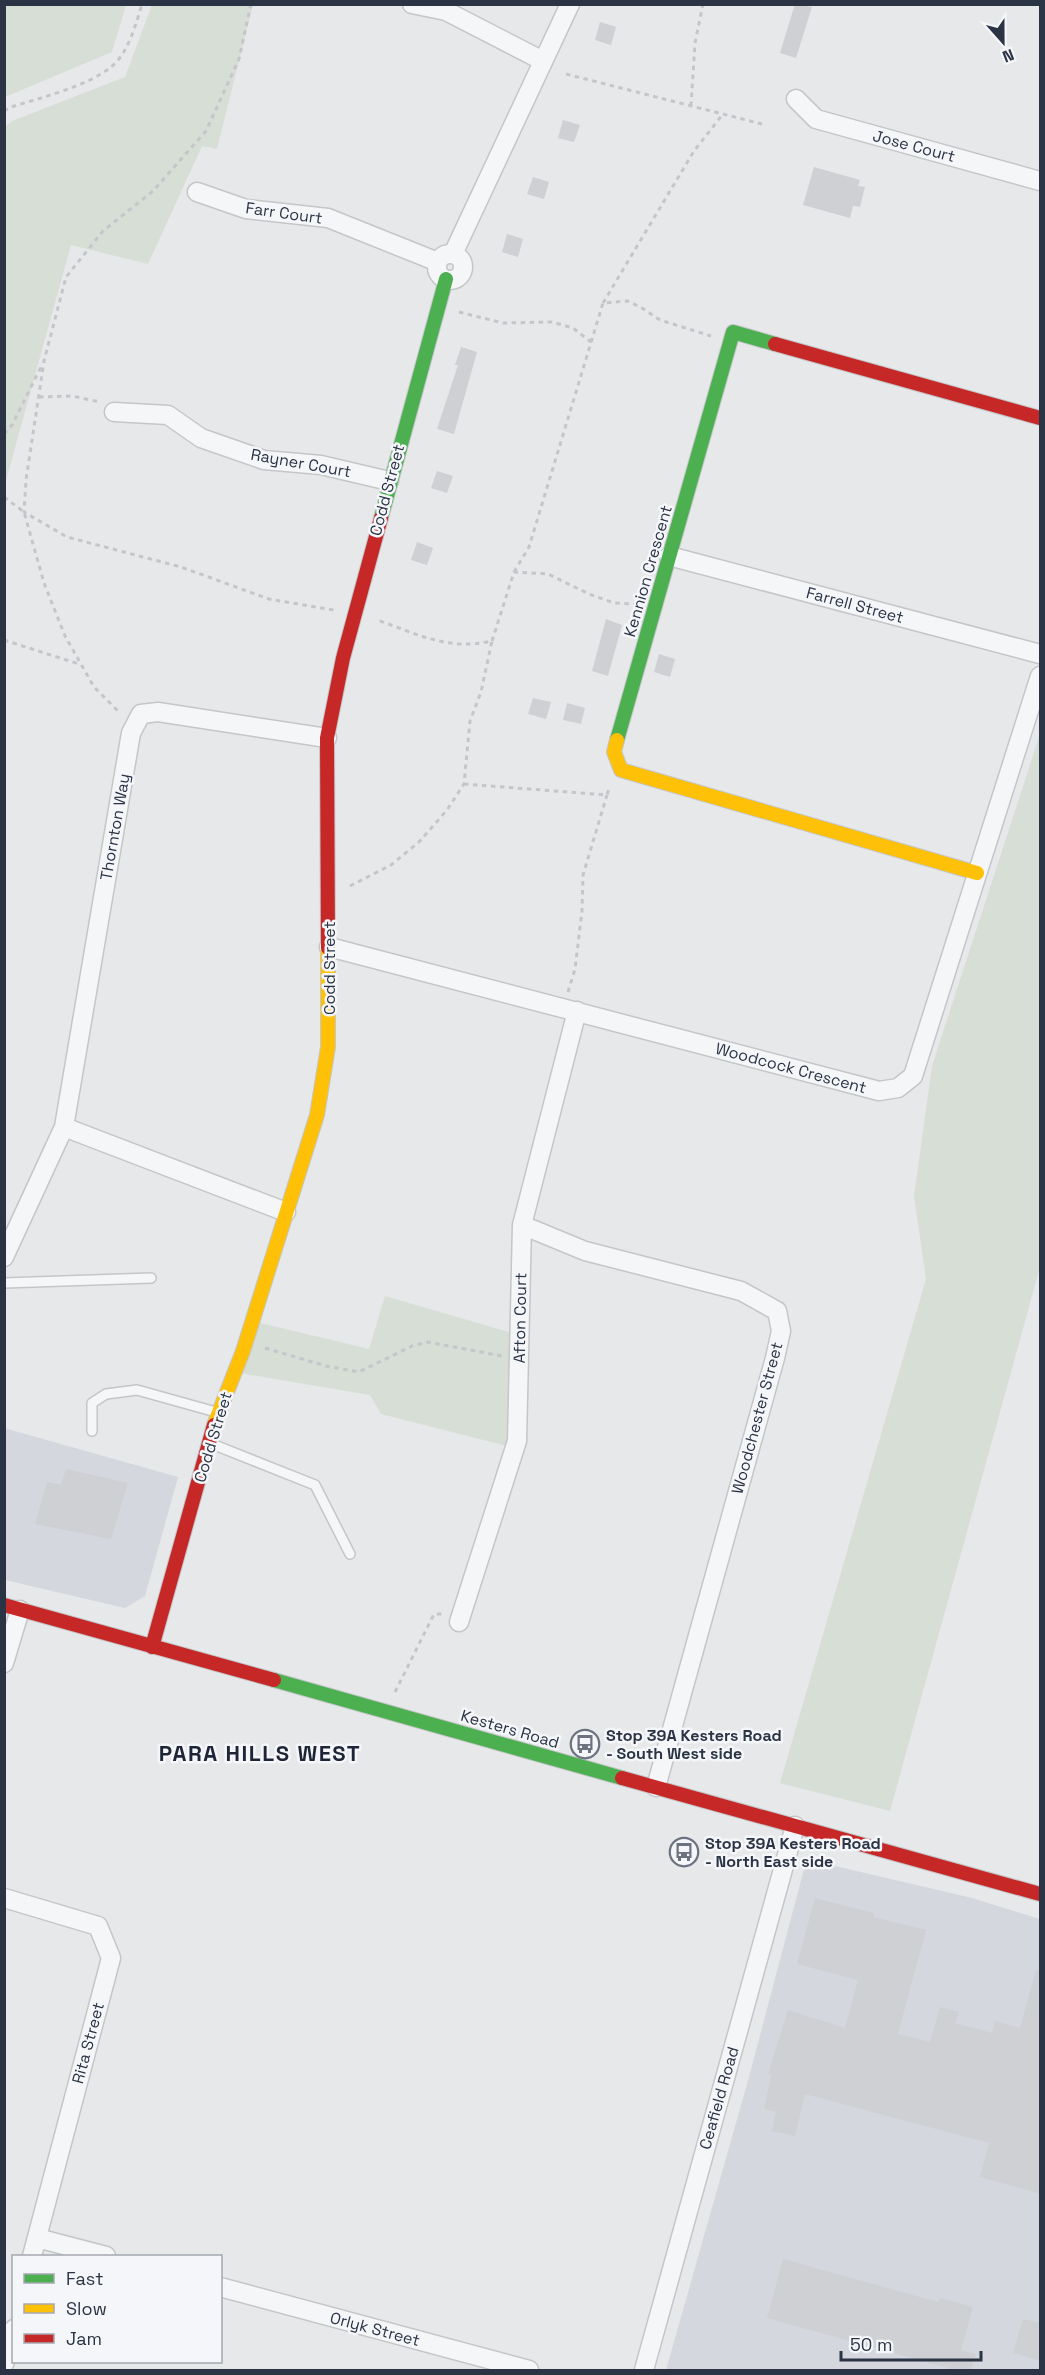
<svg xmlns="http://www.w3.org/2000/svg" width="1045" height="2375" viewBox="0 0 1045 2375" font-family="'Space Grotesk',sans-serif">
<rect width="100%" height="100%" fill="#e6e8ea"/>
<path fill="#d4d7dd" d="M4 1428 178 1477 145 1596 125 1608 5 1580Z
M818 1862 972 1898 1040 1919V2370H666L749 2077 804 1869Z"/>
<path fill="#d6ded6" d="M5 4H126V5L112 52 5 97Z
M152 5H253L217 149 202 146 148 264 71 245 5 484V127L12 121 125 77Z
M1040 734V1267L890 1811 780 1783 926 1279 914 1196 932 1066Z
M385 1296 519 1335 515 1448 381 1414 370 1395 234 1372 252 1321 369 1349Z"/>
<path fill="#ced0d3" d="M795 4 812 7 796 58 780 53Z
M600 22 616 27 611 45 595 40Z
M563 120 580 125 574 142 558 138Z
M814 167 860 180 858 186 865 187 860 207 853 206 850 218 803 205Z
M533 177 549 182 544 199 527 194Z
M507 234 523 239 518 257 502 252Z
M461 347 477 352 454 434 437 429 458 365H455Z
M437 471 453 476 447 493 431 488Z
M417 542 433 548 427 565 411 560Z
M606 619 622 625 608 676 592 671Z
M659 654 675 659 670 677 654 672Z
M533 698 551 702 546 719 528 714Z
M567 703 585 708 581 724 563 720Z
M66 1469 128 1483 111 1539 35 1524 47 1482 61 1485Z
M815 1898 874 1913 873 1917 926 1930 898 2034 930 2042 940 2007 959 2012 955 2023 992 2033 995 2021 1020 2028 1036 1970 1041 1971V2194L980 2177 989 2143 805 2094 795 2136 772 2131 776 2112 764 2109 771 2075 768 2074 788 2010 845 2028 858 1980 797 1964Z
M783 2259 938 2302 940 2298 973 2307 961 2350 976 2354 971 2370H955L767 2318Z
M1023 2319 1041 2323V2361L1013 2353Z"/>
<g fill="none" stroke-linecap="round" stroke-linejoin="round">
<g stroke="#c4c6c8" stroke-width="12">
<path id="lane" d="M4 1283 151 1278
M92 1431V1403L106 1394 137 1390 216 1412
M212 1444 315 1485 350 1554"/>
</g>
<g stroke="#c4c6c8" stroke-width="21">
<path id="street" d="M412 4 446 11 543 61
M796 99 816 119 1040 181
M197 192 246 209 328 218 438 262
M453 254 570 4
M437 267a13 13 0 1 1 26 0a13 13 0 1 1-26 0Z
M114 412 168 415 201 438 264 460 321 465 389 481
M669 556 1040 654
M329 947 879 1091 898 1088 913 1076 1040 676
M64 1127 286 1212
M522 1225 585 1251 741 1291 777 1311 781 1331 775 1358 656 1787
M4 1257 64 1127 131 733 141 714 158 712 327 738
M459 1622 517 1441 522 1225 577 1011
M4 1663 20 1610
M4 1898 98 1926 111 1958 32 2256
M37 2238 106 2256
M220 2287 529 2370
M4 2364 14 2329
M644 2370 795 1826"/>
</g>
<g stroke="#c4c6c8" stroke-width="16">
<path id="fast" d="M381 518 446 279
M617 740 733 332 775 344
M274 1680 622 1778"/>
</g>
<g stroke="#c4c6c8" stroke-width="16">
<path id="slow" d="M617 740 614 752 621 770 977 873
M214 1425 243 1351 317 1115 328 1047V948"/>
</g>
<g stroke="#c4c6c8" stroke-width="16">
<path id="jam" d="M775 344 1040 418
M328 948 327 738 343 658 381 518
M4 1605 274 1680
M152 1647 214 1425
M622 1778 1040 1894"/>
</g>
<path stroke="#c5c6ca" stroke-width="3" stroke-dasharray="4.5 4.5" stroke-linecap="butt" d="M251 4 239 59 206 131 153 191 103 231 66 277 44 361 26 480 24 512 67 537 181 567 269 599 334 610
M566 74 762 124
M691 106 695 43 703 4
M4 111 11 107C40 98 88 86 111 67 128 54 136 24 142 4
M603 303 694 151 723 114
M459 312 503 323 552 322 573 328 591 342
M39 397 72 396 100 402
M4 434 12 425 42 365
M4 497 24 512 44 583 65 636 94 687 119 712
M514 572 529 547 603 303 628 301 642 308 660 320 711 336
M4 640 79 664
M492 641 514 572 548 574 589 594 614 603 634 604
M464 784 607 795 609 788
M350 886 391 865 419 842 447 810 464 784 470 721 481 692 492 641C447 651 418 634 377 620
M568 992 575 969 582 911 583 875 607 795
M265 1348 326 1366 359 1372 412 1346 428 1342 502 1356
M395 1692 434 1614H442"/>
<use href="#lane" stroke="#f5f6f7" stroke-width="9"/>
<use href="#street" stroke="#f5f6f7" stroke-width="18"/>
<use href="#fast" stroke="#4caf50" stroke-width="14"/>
<use href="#slow" stroke="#ffc107" stroke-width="14"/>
<use href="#jam" stroke="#c62828" stroke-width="14"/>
</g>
<defs>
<g id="bus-ring" transform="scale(1.5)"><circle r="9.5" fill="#f4f6f9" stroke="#6c737f" stroke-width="1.5"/><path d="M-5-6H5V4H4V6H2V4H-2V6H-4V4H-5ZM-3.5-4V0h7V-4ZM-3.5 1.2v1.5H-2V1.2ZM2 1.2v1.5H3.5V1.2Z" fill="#6c737f"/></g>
</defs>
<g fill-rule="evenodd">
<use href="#bus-ring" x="585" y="1744"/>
<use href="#bus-ring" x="684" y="1852"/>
</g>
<g text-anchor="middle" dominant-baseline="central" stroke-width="5" stroke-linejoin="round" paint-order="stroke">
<g font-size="16" fill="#2b3445" stroke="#f4f6f9">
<text transform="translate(914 146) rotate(15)">Jose Court</text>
<text transform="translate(284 213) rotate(8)">Farr Court</text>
<text transform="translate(301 463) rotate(10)">Rayner Court</text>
<text transform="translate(387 490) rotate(-75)">Codd Street</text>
<text transform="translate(648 571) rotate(-74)">Kennion Crescent</text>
<text transform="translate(855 605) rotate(15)">Farrell Street</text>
<text transform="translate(115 827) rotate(-80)">Thornton Way</text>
<text transform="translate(329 968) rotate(-90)">Codd Street</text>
<text transform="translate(791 1068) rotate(15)">Woodcock Crescent</text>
<text transform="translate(520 1318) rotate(-89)">Afton Court</text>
<text transform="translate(757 1418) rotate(-75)">Woodchester Street</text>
<text transform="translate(213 1437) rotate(-73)">Codd Street</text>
<text transform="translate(510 1729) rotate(16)">Kesters Road</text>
<text transform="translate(88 2043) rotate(-75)">Rita Street</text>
<text transform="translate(719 2098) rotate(-74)">Ceafield Road</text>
<text transform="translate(375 2329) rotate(15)">Orlyk Street</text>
</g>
<g font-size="16" font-weight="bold" fill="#2b3445" stroke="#f4f6f9" text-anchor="start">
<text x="606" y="1735">Stop 39A Kesters Road<tspan x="606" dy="18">- South West side</tspan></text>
<text x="705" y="1843">Stop 39A Kesters Road<tspan x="705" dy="18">- North East side</tspan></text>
</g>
<g font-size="22" font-weight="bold" letter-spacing="1.5" fill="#1d2536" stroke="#f4f6f9">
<text x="260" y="1753">PARA HILLS WEST</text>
</g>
</g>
<rect width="1045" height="2375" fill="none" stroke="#2b3445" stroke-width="12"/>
<rect x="12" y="2255" width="210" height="108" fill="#f4f6f9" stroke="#a4a8b1" stroke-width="1.5"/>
<rect x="24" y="2274" width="30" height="9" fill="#4caf50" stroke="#a4a8b1" stroke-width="1.5"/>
<text x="66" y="2285" font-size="18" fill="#2b3445">Fast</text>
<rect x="24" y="2304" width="30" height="9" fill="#ffc107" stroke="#a4a8b1" stroke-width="1.5"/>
<text x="66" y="2315" font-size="18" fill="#2b3445">Slow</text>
<rect x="24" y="2334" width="30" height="9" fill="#c62828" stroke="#a4a8b1" stroke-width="1.5"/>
<text x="66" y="2345" font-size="18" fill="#2b3445">Jam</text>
<g transform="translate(1003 42) rotate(159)" stroke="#f4f6f9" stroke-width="4.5" paint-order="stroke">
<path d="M0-4.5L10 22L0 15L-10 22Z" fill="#2b3445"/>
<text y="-9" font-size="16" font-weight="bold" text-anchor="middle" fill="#2b3445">N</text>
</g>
<path d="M841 2351v9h140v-9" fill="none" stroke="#2b3445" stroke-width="3"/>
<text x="850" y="2351" font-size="18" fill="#2b3445" stroke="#f4f6f9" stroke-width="4.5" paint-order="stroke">50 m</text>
</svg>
